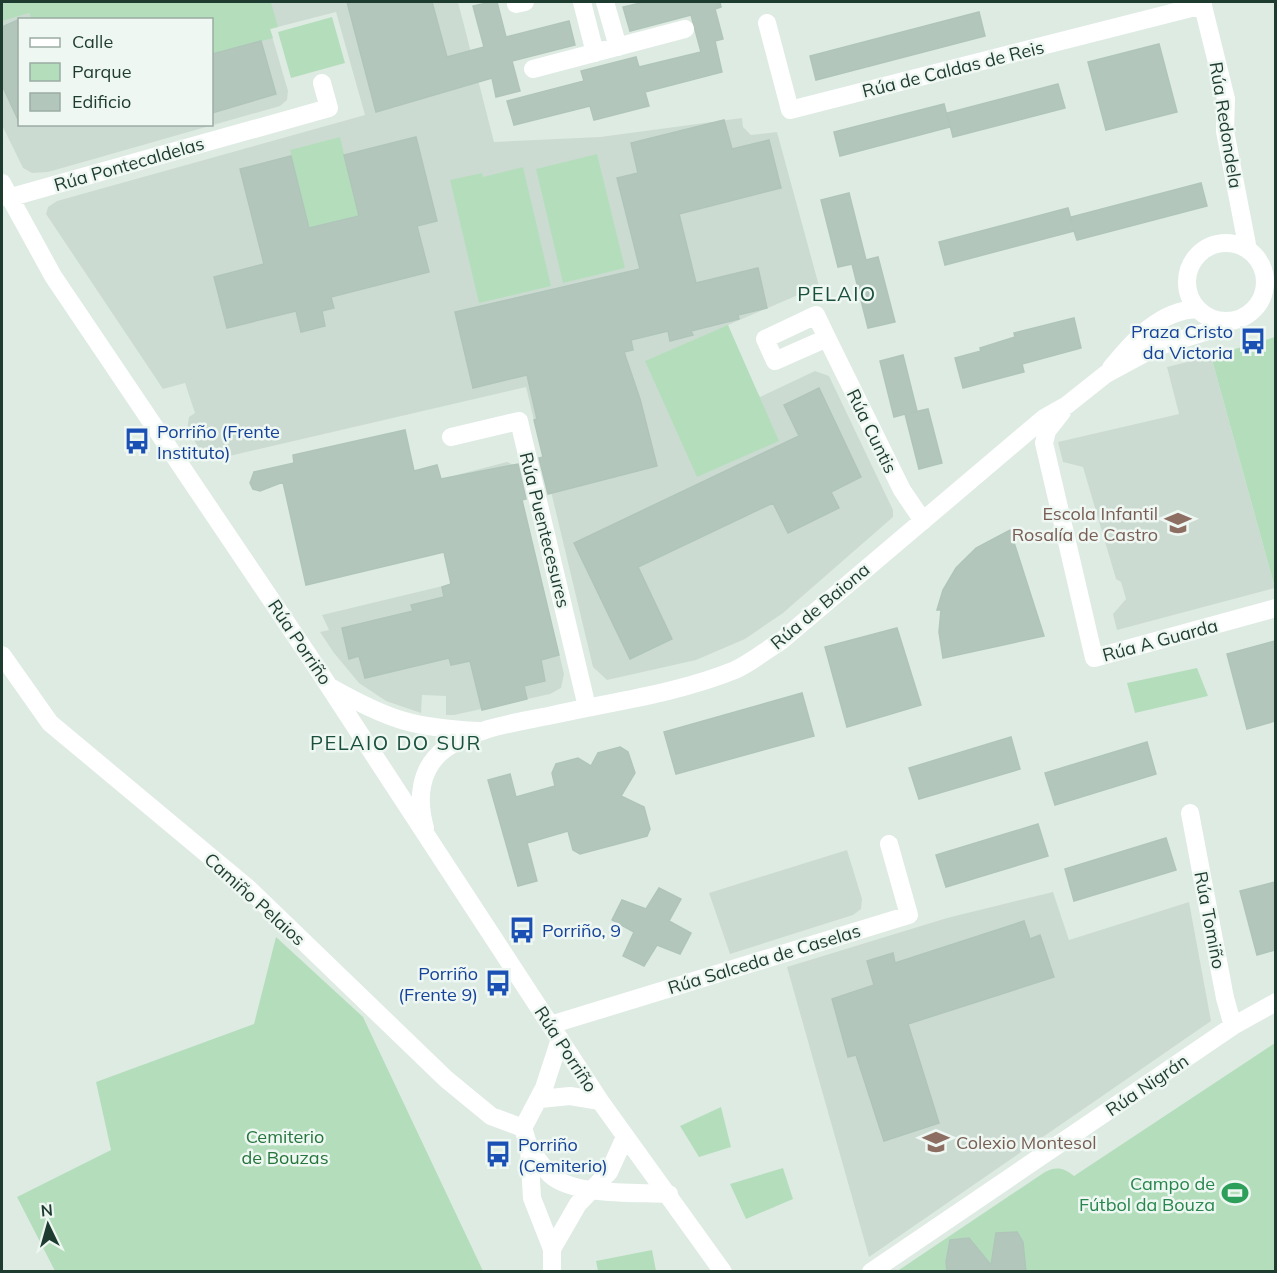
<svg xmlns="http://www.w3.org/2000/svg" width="1277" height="1273" viewBox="0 0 1277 1273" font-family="Mulish,sans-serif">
<rect width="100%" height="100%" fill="#deebe3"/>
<path fill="#ccdbd2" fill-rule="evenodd" d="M2 2H458L494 142 600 137 742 118 743 127 751 135 777 132 819 286 728 325 738 357 760 397 815 371 829 376 893 510V517L783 613 745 639 696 660 607 680 593 667 526 387 208 461 187 430 189 417 195 413 185 383 163 389 46 214 48 207 57 201 365 115 336 12 270 29 288 91 287 100 280 106 48 172 32 173 23 168 2 125ZM20 20H212V124H20Z
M1211 356 1275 588 1117 630 1113 614 1126 599 1121 582 1116 579 1083 467 1063 462 1058 442 1179 414 1167 367Z
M507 462 514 465 564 674 561 688 550 694 454 715H446V696L422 695 421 713 386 701 359 683 334 653 320 632 329 630 322 615 451 584 428 488 421 489 417 470 437 465 441 479Z
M847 850 862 899 861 909 853 915 730 954 709 893Z
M1053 892 1069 940 1189 902 1211 1021 869 1257 787 967 947 918Z"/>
<path fill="#b4debb" d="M2 2H271L278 27 270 29 273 38 212 54V20H32L29 13 2 21Z
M332 17 345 63 291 78 278 32Z
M340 137 359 216 309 228 290 150Z
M597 154 625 268 563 283 536 169Z
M523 167 551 286 479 303 450 180 482 173 483 177Z
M728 325 779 441 697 477 645 361Z
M1275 337 1276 588H1275L1211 356Z
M1197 668 1208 696 1135 713 1127 683Z
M276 937 363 1017 483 1271H55L17 1197 111 1150 96 1082 254 1024Z
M1275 1043V1271L896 1272 1045 1172C1057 1166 1064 1168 1074 1176Z
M721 1107 731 1147 699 1157 680 1126Z
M783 1168 793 1199 746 1219 730 1184Z
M652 1250 656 1271H598L596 1261Z"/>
<path fill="#b3c6bc" stroke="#b0c5ba" stroke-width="1.5" d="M347 2H432L447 57 484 47 473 6 491 2H497L506 37 569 21 575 45 512 61 520 91 496 97 492 78 376 112Z
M645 2H720L721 7 715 9 723 39 715 41 722 72 645 92 649 106 594 120 590 106 514 125 507 101 584 81 581 71 636 57 639 67 701 52 691 15 630 31 623 7Z
M979 12 985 36 816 80 810 56Z
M20 19V124L2 85V27Z
M261 41 276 94 212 113V54Z
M1159 44 1177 112 1106 130 1088 62Z
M1058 84 1065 108 953 137 947 113Z
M944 104 950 127 840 156 834 132Z
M724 120 732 149 769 140 781 188 679 214 696 283 758 268 767 308 738 315 739 319 691 331 693 335 670 341 668 331 631 340 633 350 624 352 640 399 657 466 548 494 539 458 543 457 534 420 537 419 527 375 473 388 455 312 640 269 617 178 638 173 631 143Z
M416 137 437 221 417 226 429 272 331 297 334 308 322 311 325 326 301 332 296 311 227 328 214 277 264 264 240 169 291 156 309 228 359 216 344 155Z
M1201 183 1207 206 1077 240 1074 231 945 265 939 242 1068 208 1072 223 1071 217Z
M849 193 866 260 878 257 895 322 868 328 852 264 838 267 821 200Z
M1074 318 1081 348 1022 364 1024 372 963 388 955 358 981 351 980 348 1015 337 1014 333Z
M903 355 917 411 910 413 928 409 942 463 919 469 905 414 894 417 880 361Z
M819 388 861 477 831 492 839 508 788 533 773 503 638 567 672 639 630 659 574 543 799 436 784 405Z
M405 430 414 471 437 465 441 479 518 464 526 499 522 500 559 655 541 660 545 681 524 686 527 699 482 710 470 661 451 665 449 658 365 678 359 656 349 659 342 628 413 611 411 605 444 597 442 587 451 584 444 552 306 585 283 482 260 491 253 489 250 483 254 472 294 463 293 455Z
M1010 530 1044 636 943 658 939 632 941 610H937L943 590 956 568 976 548Z
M897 628 921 705 847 727 825 647Z
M1275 641V721L1247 729 1227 654Z
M802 693 814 736 676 774 664 732Z
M1011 737 1020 769 919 799 909 768Z
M1147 742 1156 774 1055 805 1045 773Z
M620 747 628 752 635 773 621 796 644 807 650 829 647 836 580 854 573 850 568 831 527 843 537 881 518 886 488 780 510 774 516 797 555 786 552 773 556 764 578 758 591 766 598 753Z
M1038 824 1048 856 946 887 936 855Z
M1166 838 1176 870 1074 901 1065 869Z
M1275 882V950L1257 955 1240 891Z
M659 888 681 899 669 921 691 933 680 954 657 945 644 966 623 956 634 932 612 920 622 900 646 909Z
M1024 921 1030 939 1040 935 1054 977 908 1024 939 1123 884 1141 856 1055 848 1057 832 999 874 985 867 961 893 953 895 963Z
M1017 1232 1023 1242 1026 1272H947L946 1262 950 1240 969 1238 991 1265 996 1233Z"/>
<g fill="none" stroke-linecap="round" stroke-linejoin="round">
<path stroke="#fff" stroke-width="18" d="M582 2 595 53
M605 2 618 47
M1202 2 1226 99 1225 131 1248 250
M516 4 525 2
M767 23 790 110 1203 5
M533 69 685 29
M2 183 53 276 315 665 600 1101 723 1272
M8 198 329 108 322 83
M1187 282a39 39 0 1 1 78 0a39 39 0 1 1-78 0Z
M827 338 775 361 765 339 816 315 827 338 902 490 923 521
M1111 368C1134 340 1160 310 1198 309
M1062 412 1047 431 1044 443 1094 658 1276 608
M451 437 519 421 587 707
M2 655 50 723 249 889 446 1079 491 1116 523 1128
M332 688C389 720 414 728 479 731
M1190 813 1225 998 1233 1026
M425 828C417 800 419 768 445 749 475 728 513 723 548 716 610 702 676 694 735 670 751 663 766 650 781 641L1044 418 1067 405 1106 374 1156 347 1212 330 1227 321
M550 1025 909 915 889 844
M540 1099 570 1096 600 1101
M529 1147C536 1156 544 1170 553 1177 578 1196 638 1192 669 1194
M552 1249 578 1204 609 1172 625 1137
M552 1272V1249L532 1198 529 1147 523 1128 544 1088 560 1039
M871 1272 1233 1026 1276 1002"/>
</g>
<defs>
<g id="bus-bare" transform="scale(2.07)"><path d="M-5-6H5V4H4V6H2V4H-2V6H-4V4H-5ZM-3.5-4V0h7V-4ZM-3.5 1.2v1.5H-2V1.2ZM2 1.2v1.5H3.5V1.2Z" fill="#1a4fb4" stroke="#eef7f2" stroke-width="2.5" paint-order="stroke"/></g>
<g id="school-bare" transform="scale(2.07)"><path d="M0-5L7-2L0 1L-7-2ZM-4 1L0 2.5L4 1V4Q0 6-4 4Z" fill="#8d6e63" stroke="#eef7f2" stroke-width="2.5" paint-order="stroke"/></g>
<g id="stadium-bare" transform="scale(2.07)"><path d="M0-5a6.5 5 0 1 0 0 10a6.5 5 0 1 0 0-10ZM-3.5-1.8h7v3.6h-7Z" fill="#2e9e5b" stroke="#eef7f2" stroke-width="2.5" paint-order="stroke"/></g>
</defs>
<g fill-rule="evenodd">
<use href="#bus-bare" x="1253" y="341"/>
<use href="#bus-bare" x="137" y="441"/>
<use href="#school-bare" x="1178" y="523"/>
<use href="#bus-bare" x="522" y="930"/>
<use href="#bus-bare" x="498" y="983"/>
<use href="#school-bare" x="936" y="1142"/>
<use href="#bus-bare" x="498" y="1154"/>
<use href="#stadium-bare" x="1235" y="1193"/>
</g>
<g text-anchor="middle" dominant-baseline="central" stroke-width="5" stroke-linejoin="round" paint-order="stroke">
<g font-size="18" fill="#1e3b30" stroke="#eef7f2">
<text transform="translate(953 69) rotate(-14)">Rúa de Caldas de Reis</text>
<text transform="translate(1226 125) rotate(81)">Rúa Redondela</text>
<text transform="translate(129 164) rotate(-16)">Rúa Pontecaldelas</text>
<text transform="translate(872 431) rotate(64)">Rúa Cuntis</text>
<text transform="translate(545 530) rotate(76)">Rúa Puentecesures</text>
<text transform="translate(820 606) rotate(-40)">Rúa de Baiona</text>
<text transform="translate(1160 640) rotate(-15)">Rúa A Guarda</text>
<text transform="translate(300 642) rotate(56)">Rúa Porriño</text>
<text transform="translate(255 899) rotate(42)">Camiño Pelaios</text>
<text transform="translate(1210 920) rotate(79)">Rúa Tomiño</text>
<text transform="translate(764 959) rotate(-17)">Rúa Salceda de Caselas</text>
<text transform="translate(566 1049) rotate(57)">Rúa Porriño</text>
<text transform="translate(1147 1085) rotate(-34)">Rúa Nigrán</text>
</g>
<g font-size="18" fill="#164399" stroke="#eef7f2" text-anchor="start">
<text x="1233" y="331" text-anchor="end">Praza Cristo<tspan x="1233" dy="21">da Victoria</tspan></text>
<text x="157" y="431">Porriño (Frente<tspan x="157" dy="21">Instituto)</tspan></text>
<text x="542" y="930">Porriño, 9</text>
<text x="478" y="973" text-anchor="end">Porriño<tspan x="478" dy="21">(Frente 9)</tspan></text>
<text x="518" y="1144">Porriño<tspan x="518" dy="21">(Cemiterio)</tspan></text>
</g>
<g font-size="18" fill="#785e54" stroke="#eef7f2" text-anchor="end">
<text x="1158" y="513">Escola Infantil<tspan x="1158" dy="21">Rosalía de Castro</tspan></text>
<text x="956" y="1142" text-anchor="start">Colexio Montesol</text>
</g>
<g font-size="18" fill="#25753c" stroke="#eef7f2">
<text x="285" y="1136">Cemiterio<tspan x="285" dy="21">de Bouzas</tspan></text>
</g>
<g font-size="18" fill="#27864d" stroke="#eef7f2" text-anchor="end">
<text x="1215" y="1183">Campo de<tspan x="1215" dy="21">Fútbol da Bouza</tspan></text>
</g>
<g font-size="20" letter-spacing="1.5" fill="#194f3c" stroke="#eef7f2">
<text x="837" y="293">PELAIO</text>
<text x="396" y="742">PELAIO DO SUR</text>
</g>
</g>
<rect width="1277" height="1273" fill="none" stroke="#1e3b30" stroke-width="6"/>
<rect x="18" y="18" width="195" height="108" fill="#eef7f2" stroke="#9baca4" stroke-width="1.5"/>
<rect x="30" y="38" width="30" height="9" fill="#ffffff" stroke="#9baca4" stroke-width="1.5"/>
<text x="72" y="48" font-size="18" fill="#1e3b30">Calle</text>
<rect x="30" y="63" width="30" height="18" fill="#b4debb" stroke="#9baca4" stroke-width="1.5"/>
<text x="72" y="78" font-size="18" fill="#1e3b30">Parque</text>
<rect x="30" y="93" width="30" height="18" fill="#b3c6bc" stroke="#9baca4" stroke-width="1.5"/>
<text x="72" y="108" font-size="18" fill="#1e3b30">Edificio</text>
<g transform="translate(48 1225) rotate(355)" stroke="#eef7f2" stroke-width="4.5" paint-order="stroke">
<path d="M0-4.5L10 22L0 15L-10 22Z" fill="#1e3b30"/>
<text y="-9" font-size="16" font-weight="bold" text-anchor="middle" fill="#1e3b30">N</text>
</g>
</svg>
